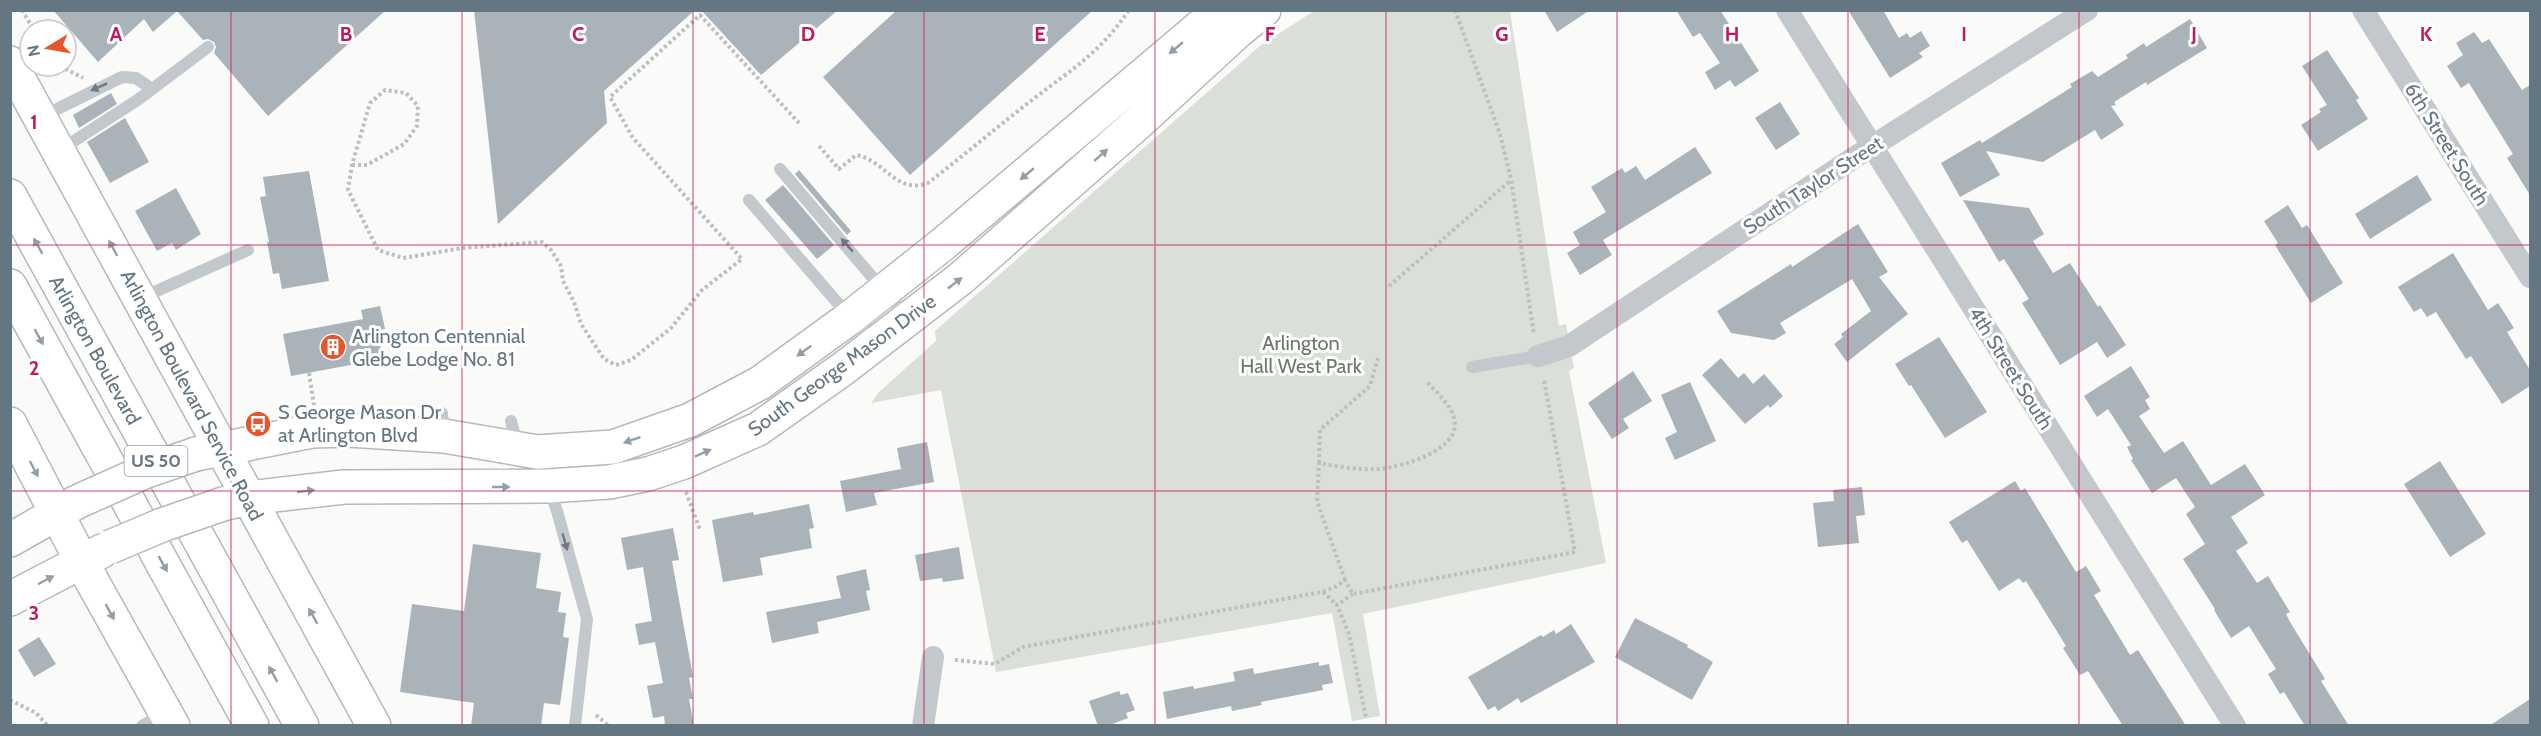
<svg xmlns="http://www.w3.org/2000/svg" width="2541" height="736" viewBox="0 0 2541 736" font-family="Cabin,sans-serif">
<rect width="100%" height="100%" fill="#fafaf8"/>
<path fill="#dadfd7" d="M1314 11H1510L1559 326 1566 324 1574 368 1569 371 1606 563 1363 614 1380 716 1352 721 1332 613 996 672 941 390 871 403 879 392 936 341 935 331 1261 45Z"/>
<path fill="#aab3b9" d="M53 10H386L268 116 214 53 216 47 214 42 208 39 203 40 177 11 153 32 144 19 98 62Z
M474 10H695L604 91 607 123 498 224Z
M701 10H838L761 75Z
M897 10H1093L910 175 823 77Z
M1544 10H1590L1557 32Z
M1676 10H1720L1759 71 1735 87 1730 80 1715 90 1705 72 1720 63 1700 33 1693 37Z
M1848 10H1883L1899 38 1907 33 1910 38 1921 31 1930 46 1919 53 1923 57 1890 78Z
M2190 19 2207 48 2147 85 2146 82 2114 102 2116 105 2111 106 2124 125 2101 140 2095 130 2043 162 1986 151 2000 175 1960 197 1941 163 1980 140 1982 143 2072 87 2070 84 2092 71 2098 77 2128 58 2126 55 2144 43 2146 47Z
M2474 32 2482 43 2489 39 2522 90 2530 85V195L2507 158 2513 154 2469 83 2461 88 2447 66 2463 55 2456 43Z
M2327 50 2359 98 2356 100 2368 119 2318 151 2301 125 2321 112 2319 109 2327 105 2302 66Z
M111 93 117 104 79 128 73 115Z
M1780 102 1800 134 1776 150 1755 118Z
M125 118 149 162 110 183 87 142Z
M1695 147 1712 173 1603 240 1612 255 1580 275 1567 253 1580 245 1573 232 1606 212 1591 187 1622 168 1625 173 1636 166 1645 180Z
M799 170 851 231 847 235 795 174Z
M309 171 329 281 282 289 279 273 273 274 267 242H269L260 197 266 196 263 177Z
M2417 175 2432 200 2370 239 2355 214Z
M783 185 834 245 817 259 765 200Z
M176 188 201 234 176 250 172 243 157 251 135 211Z
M1963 200 2029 208 2044 234 2033 241 2053 273 2070 263 2098 307 2100 305 2126 345 2107 358 2097 342 2060 365 2022 303 2029 299 2004 259 1999 262Z
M2288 205 2302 228 2307 225 2343 283 2311 303 2275 245 2278 243 2264 221Z
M1858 224 1888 272 1879 277 1908 314 1847 362 1834 344 1843 337 1841 334 1871 311 1852 279 1780 323 1786 333 1774 340 1731 333 1717 311 1791 264 1792 267Z
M2453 253 2488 310 2498 303 2514 328 2507 332 2530 370V386L2502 404 2471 356 2466 359 2436 312 2427 317 2421 308 2414 312 2398 287Z
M380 306 385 329 377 330 383 359 291 376 283 334 363 319 361 310Z
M1939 337 1987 412 1945 438 1911 385 1909 386 1895 364Z
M1721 358 1738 378 1744 373 1753 384 1764 374 1783 396 1770 408 1768 405 1745 424 1702 375Z
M2131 366 2150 397 2145 400 2150 409 2139 416 2164 453 2183 441 2211 485 2245 464 2265 495 2231 517 2248 543 2236 551 2257 583 2268 576 2290 612 2286 614 2290 622 2325 679 2321 681 2349 726H2305L2284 692 2280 694 2268 674 2276 669 2249 626 2231 638 2214 610 2215 609 2183 559 2205 544 2186 514 2195 507 2176 478 2152 493 2131 460 2133 459 2127 447 2131 445 2108 409 2097 417 2084 396Z
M1633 371 1652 401 1623 419 1629 428 1612 439 1588 403Z
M1690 382 1716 441 1675 460 1665 438 1677 432 1661 395Z
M927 442 934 482 874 493 877 505 846 512 840 481 901 469 897 448Z
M2440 461 2486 534 2450 557 2404 484Z
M2015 481 2021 491 2025 488 2076 572 2086 566 2101 591 2094 595 2130 655 2138 650 2186 726H2123L2088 671 2080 675 2063 648 2066 646 2026 581 2023 583 2019 578 1999 591 1967 540 1962 543 1949 522Z
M1862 487 1865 515 1856 516 1859 543 1818 547 1813 503 1834 501 1833 490Z
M809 504 814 528 809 529 812 548 760 558 763 575 723 582 712 520 753 512 754 515Z
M673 528 679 560 672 561 693 677 689 678 693 699H689L694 726H665L664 716 653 718 647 686 663 683 655 642 639 645 635 624 652 621 643 567 627 570 621 538Z
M473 544 541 553 536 588 561 592 558 612 566 613 563 637 569 638 560 705 544 703 541 726H471L474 703 400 692 412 604 464 611Z
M959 547 964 579 943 582 942 578 920 581 915 555Z
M866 569 870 590 866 591 870 610 817 622 819 633 772 643 766 612 841 598 836 576Z
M1635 618 1688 645 1687 647 1713 662 1692 700 1615 657Z
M1571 624 1595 662 1521 703 1518 698 1498 711 1495 706 1488 710 1468 677 1541 635 1543 637 1554 630 1556 634Z
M39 637 56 664 34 677 18 650Z
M1319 662V666L1329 664 1333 683 1322 685 1323 690 1261 702 1262 705 1232 711 1231 706 1167 719 1163 692 1193 686 1194 689 1235 681 1233 672 1253 668 1254 674Z
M1119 691 1121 695 1128 693 1135 710 1126 713 1128 718 1107 726H1098L1089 701Z
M2530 699V726H2489Z"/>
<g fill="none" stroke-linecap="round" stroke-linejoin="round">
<g stroke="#b3babf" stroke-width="36">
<path id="secondary" d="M10 63 374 726
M10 424 92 581 173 726
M196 454 312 431 348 430 444 436 537 452 613 447 690 420 760 383 851 317 943 244 1220 10
M223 504 248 498 344 487 548 486 609 482 648 474 684 462 758 429 844 368 960 279 1139 122 1237 32 1264 10
M10 540 77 502
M10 599 102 551"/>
</g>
<g stroke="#b4b9bd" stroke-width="36">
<path id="highway" d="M10 196 302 726
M10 286 252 726"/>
</g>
<path stroke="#bbbfc2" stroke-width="4" stroke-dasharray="3 3" stroke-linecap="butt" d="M22 10 34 30
M1455 10 1500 134 1511 179 1534 335
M60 66 83 78
M819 146 839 169 856 155C885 160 896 195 928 183 963 156 997 127 1032 100 1071 70 1101 52 1129 10
M352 165H367L404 144 417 126 418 106 406 93 385 90 370 103 352 165 348 190 378 250 403 258 462 248 542 242 551 250 561 266 563 281 574 302 581 324 604 359 616 365 631 360 671 328 702 290 742 259 633 138 610 97 700 15 799 123
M1389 286 1511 180
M309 373 314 405
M1319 463 1320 430 1370 386 1378 358
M686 492 700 530
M1345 580 1317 501 1319 463C1338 467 1360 470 1379 469 1402 467 1463 450 1454 418 1451 405 1435 391 1426 381
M1323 592 1337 605
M1353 594 1337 605 1349 634 1366 718
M955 660 995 664 1023 647 1322 592 1335 587 1345 580 1353 594 1575 552 1544 380
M10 700 36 713 48 726
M596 715 609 726"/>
<path stroke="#c3c8cc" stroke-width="12" d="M41 117 122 77 136 78 152 89
M60 150 139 99 208 47
M780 169 908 319
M749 200 873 344
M141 298 248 250
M1472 367 1538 356
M442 413 444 436
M511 421 517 445
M537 453 557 511 587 619 575 726
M142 726 165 713"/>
<path stroke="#c3c8cc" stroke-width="22" d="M1787 10 2235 726
M2363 10 2530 277
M1538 356 1569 346 1852 159 2087 10
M923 726 933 657"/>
<use href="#secondary" stroke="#fff" stroke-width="33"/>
<use href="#highway" stroke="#fff" stroke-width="33"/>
<g stroke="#b3babf" stroke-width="36" stroke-linecap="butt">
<path id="secondary-bridge" d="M79 501 144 472 196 454
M110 547 162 525 223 504"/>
</g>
<use href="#secondary-bridge" stroke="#fff" stroke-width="33"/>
</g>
<defs><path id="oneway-solid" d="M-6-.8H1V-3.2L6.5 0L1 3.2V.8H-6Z" transform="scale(1.5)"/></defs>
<g fill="#939fa8">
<use href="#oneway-solid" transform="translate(1176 48) rotate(140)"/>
<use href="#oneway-solid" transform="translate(1101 155) rotate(-41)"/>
<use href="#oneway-solid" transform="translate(1027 174) rotate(140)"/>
<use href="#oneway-solid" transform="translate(38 246) rotate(-119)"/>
<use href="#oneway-solid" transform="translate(113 248) rotate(-118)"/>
<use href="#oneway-solid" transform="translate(955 283) rotate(-38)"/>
<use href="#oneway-solid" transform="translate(39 337) rotate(61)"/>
<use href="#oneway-solid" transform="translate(804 351) rotate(144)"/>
<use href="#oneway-solid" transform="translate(632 440) rotate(161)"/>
<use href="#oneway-solid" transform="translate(703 453) rotate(-24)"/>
<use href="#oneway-solid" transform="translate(34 469) rotate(62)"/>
<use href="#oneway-solid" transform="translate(501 487)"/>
<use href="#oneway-solid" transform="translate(306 491) rotate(-7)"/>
<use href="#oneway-solid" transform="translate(163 564) rotate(61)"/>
<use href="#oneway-solid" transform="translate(46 580) rotate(-28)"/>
<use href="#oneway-solid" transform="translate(110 612) rotate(61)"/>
<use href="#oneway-solid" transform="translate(313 616) rotate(-119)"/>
<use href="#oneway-solid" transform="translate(273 674) rotate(-119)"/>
</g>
<g fill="#6a7a87">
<use href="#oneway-solid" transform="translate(99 87) rotate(156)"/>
<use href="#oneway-solid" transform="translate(847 245) rotate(-131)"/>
<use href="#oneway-solid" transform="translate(565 542) rotate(74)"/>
</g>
<path fill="none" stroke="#c2185b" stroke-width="1.5" stroke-opacity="0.55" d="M231 10V726M462 10V726M693 10V726M924 10V726M1155 10V726M1386 10V726M1617 10V726M1848 10V726M2079 10V726M2310 10V726M10 245H2530M10 491H2530"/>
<defs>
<g id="building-disc" transform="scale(1.35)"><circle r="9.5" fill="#e4572e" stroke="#fff"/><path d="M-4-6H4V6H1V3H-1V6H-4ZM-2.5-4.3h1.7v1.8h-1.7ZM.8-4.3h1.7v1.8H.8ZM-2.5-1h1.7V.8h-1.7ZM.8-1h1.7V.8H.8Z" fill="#fff"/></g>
<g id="bus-disc" transform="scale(1.35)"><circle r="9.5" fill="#e4572e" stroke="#fff"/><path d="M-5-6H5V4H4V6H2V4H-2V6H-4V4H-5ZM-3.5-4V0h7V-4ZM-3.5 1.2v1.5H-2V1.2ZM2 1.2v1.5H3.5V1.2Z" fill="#fff"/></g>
</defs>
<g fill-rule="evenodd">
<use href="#building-disc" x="333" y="347"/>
<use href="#bus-disc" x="258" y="424"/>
</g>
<g text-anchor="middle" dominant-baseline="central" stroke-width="6" stroke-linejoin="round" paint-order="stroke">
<rect fill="#fff" stroke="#939fa8" stroke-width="1.5" x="124.5" y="446" width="63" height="30" rx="4.5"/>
<g font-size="18" font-weight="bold" fill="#657683">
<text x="156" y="461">US 50</text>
</g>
<g font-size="20" fill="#657683" stroke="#fff">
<text transform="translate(2447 144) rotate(58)">6th Street South</text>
<text transform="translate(1813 185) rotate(-33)">South Taylor Street</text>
<text transform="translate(95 350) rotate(61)">Arlington Boulevard</text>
<text transform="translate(842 365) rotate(-36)">South George Mason Drive</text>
<text transform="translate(2011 368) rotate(58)">4th Street South</text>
<text transform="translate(192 395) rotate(62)">Arlington Boulevard Service Road</text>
</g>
<g font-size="20" fill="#657683" stroke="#fff" text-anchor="start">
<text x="352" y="336">Arlington Centennial<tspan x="352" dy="23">Glebe Lodge No. 81</tspan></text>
<text x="278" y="412">S George Mason Dr<tspan x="278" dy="23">at Arlington Blvd</tspan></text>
</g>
<g font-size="20" fill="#687a64" stroke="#fff">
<text x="1301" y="343">Arlington<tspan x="1301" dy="23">Hall West Park</tspan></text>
</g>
</g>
<g font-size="20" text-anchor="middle" font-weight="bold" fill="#c2185b" stroke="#fff" stroke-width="6" stroke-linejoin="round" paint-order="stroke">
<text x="116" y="41">A</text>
<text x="346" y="41">B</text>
<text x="578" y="41">C</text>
<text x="808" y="41">D</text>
<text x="1040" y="41">E</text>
<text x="1270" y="41">F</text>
<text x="1502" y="41">G</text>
<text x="1732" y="41">H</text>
<text x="1964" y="41">I</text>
<text x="2194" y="41">J</text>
<text x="2426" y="41">K</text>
<text x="34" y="129">1</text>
<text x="34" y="375">2</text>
<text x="34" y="620">3</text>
</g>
<rect width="2541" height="736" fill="none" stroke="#657683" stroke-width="24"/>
<g transform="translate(48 48) rotate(259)"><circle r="28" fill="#ffffff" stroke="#c1c8cd" stroke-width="1.5"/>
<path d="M0-4.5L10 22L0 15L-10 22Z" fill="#e4572e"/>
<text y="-9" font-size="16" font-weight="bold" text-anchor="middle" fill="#657683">N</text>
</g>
</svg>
